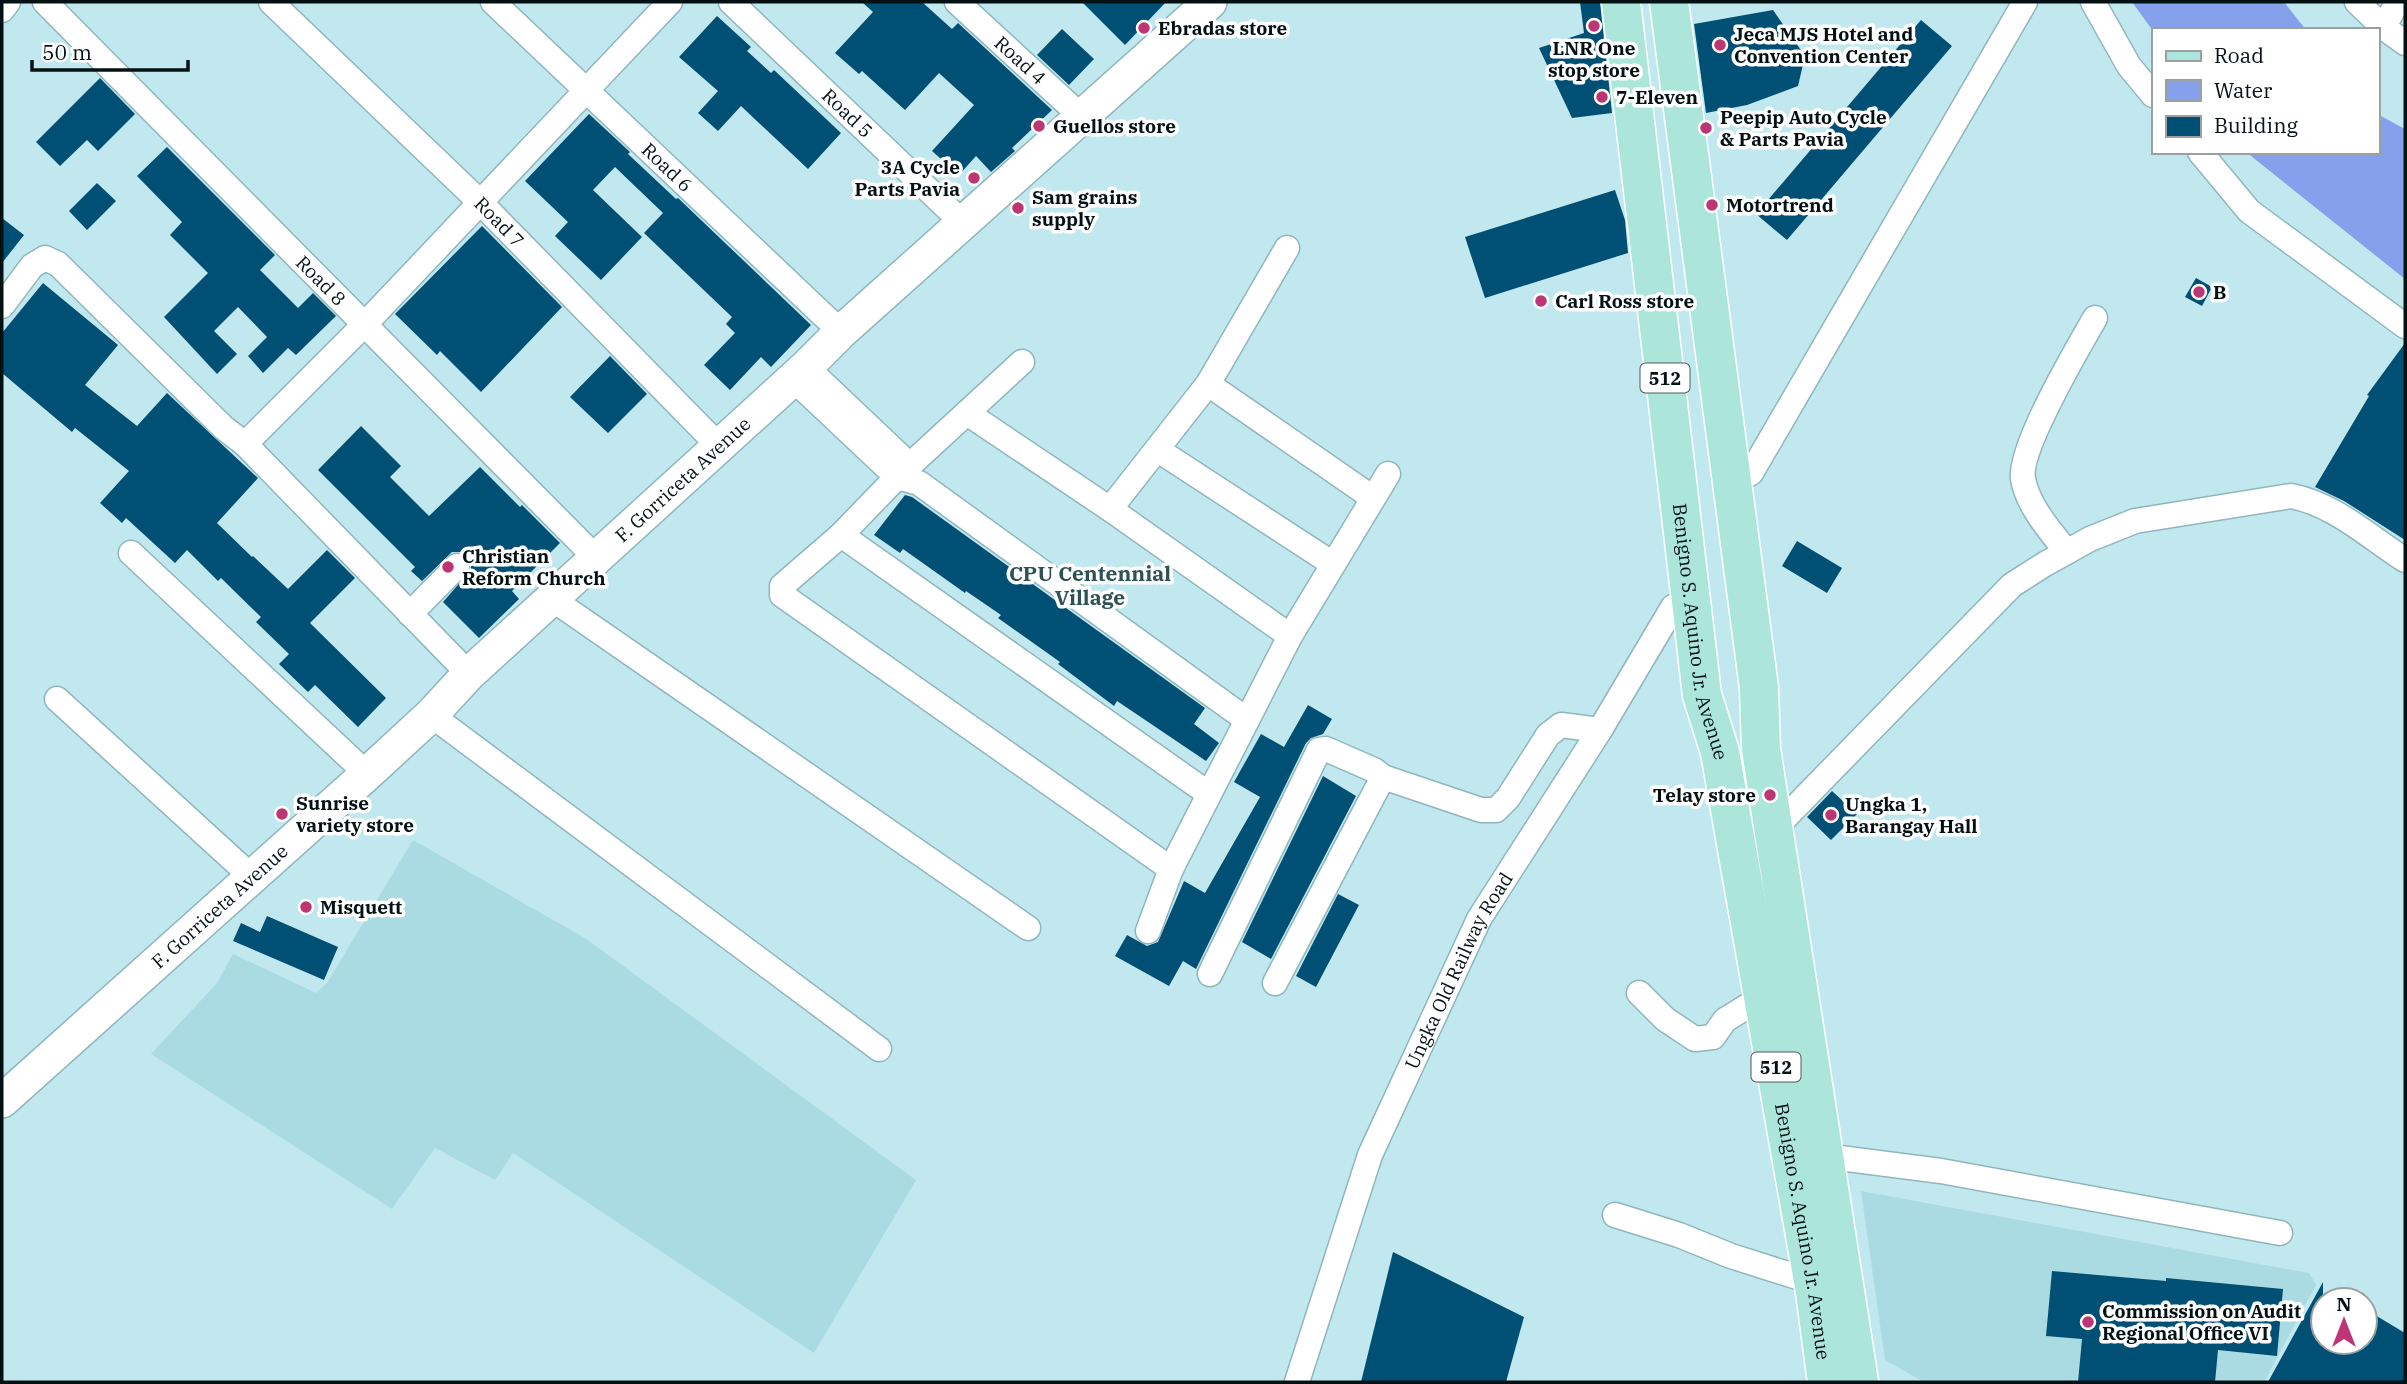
<svg xmlns="http://www.w3.org/2000/svg" width="2407" height="1384" viewBox="0 0 2407 1384" font-family="'IBM Plex Serif',serif">
<rect width="100%" height="100%" fill="#c1e8ef"/>
<path fill="#abdbe2" d="M413 840 585 938 916 1180 814 1353 513 1153 495 1180 435 1148 392 1209 151 1054 217 983 233 954 316 993 327 983Z
M1861 1191 2309 1273 2316 1285 2264 1382H1924L1885 1360Z"/>
<path fill="#86a1ec" d="M2132 2H2284L2306 30 2153 31Z
M2377 114 2405 129V279L2246 152H2377Z"/>
<path fill="#004f74" d="M862 2H922L952 29 958 23 1052 110 1012 148 1015 151 991 172 976 156 959 175 932 151 974 105 939 73 905 110 862 71 859 74 835 53 873 12Z
M1082 2H1166L1125 45Z
M1580 2H1600L1612 113 1572 118 1539 48 1584 33Z
M1773 10 1805 56 1798 86 1747 105 1706 113 1694 24Z
M717 16 751 47 747 51 771 73 774 70 841 133 808 169 741 106 718 131 698 113 718 91 679 57Z
M1921 20 1952 46 1787 240 1756 214Z
M1062 29 1094 59 1069 85 1037 55Z
M100 78 135 114 98 151 87 140 60 166 36 142Z
M589 114 630 152 628 154 676 199 678 198 811 325 771 367 761 357 730 390 704 365 735 333 726 324 732 317 644 233 663 213 615 167 593 190 642 237 601 280 555 236 568 222 525 181Z
M167 147 275 255 260 270 298 308 313 293 336 316 296 355 288 348 263 373 248 356 267 337 238 307 214 331 237 354 217 374 164 317 208 273 170 235 182 222 137 176Z
M97 183 116 201 87 230 69 211Z
M1615 190 1625 220 1628 253 1485 298 1465 237Z
M2 218 24 235 2 263Z
M482 226 562 307 481 392 440 351 437 355 395 314Z
M2196 278 2212 287 2202 306 2185 297Z
M43 283 118 345 85 385 137 426 167 393 258 478 217 523 252 557 253 556 288 589 327 550 355 578 310 623 386 698 358 727 315 685 308 692 279 664 289 654 256 622 261 617 221 578 218 581 187 550 175 563 126 518 122 523 100 503 129 471 75 428 72 432 2 373V333Z
M2405 343V540L2344 501 2315 487 2369 396 2367 395Z
M610 356 647 394 608 433 570 397Z
M361 426 401 466 390 477 429 516 480 467 520 507 522 505 560 543 512 591 519 599 479 638 443 602 471 570V563L468 556 461 552H452L422 581 411 571 415 567 318 470Z
M905 495 912 497 1205 708 1194 724 1219 743 1206 761 1117 701 1114 706 1058 664 1060 662 998 618 1001 615 966 591 965 593 903 549 900 553 874 535Z
M1797 541 1842 568 1827 593 1782 566Z
M1308 705 1332 719 1323 734 1311 738 1306 743 1196 969 1183 961 1169 986 1115 956 1127 935 1147 946 1158 942 1184 881 1205 893 1260 797 1234 782 1261 734 1284 747Z
M1323 776 1356 796 1271 959 1242 942Z
M1832 791 1857 814 1831 840 1807 817Z
M1338 894 1359 905 1316 987 1296 976Z
M267 916 338 947 324 980 233 941 241 923 260 932Z
M1393 1252 1524 1317 1506 1382H1361Z
M2052 1271 2166 1281V1278L2283 1289 2277 1356 2218 1350 2215 1382H2078L2082 1339 2046 1336Z
M2323 1282V1342H2365V1309L2405 1333V1382H2268Z"/>
<g fill="none" stroke-linecap="round" stroke-linejoin="round">
<g stroke="#90b6bd" stroke-width="27">
<g id="street">
<path id="s1" d="M45 2 597 559"/>
<path id="s2" d="M271 2 481 203 720 447"/>
<path id="s3" d="M493 2 841 332"/>
<path id="s4" d="M731 2 963 223"/>
<path id="s5" d="M957 2 1082 117"/>
<path d="M2093 2 2129 66 2153 95"/>
<path d="M2357 2 2383 27 2405 43"/>
<path d="M2 10 8 2"/>
<path d="M2383 27 2398 2"/>
<path d="M2200 152 2249 211 2405 326"/>
<path d="M2 306 32 266 45 258 58 264 224 428 245 444 469 674"/>
<path d="M1022 362 897 477 841 535 782 586V595L1171 869"/>
<path d="M806 367 900 456"/>
<path d="M793 379 897 477 919 483 1247 720"/>
<path d="M1208 384 1373 498"/>
<path d="M967 413 1110 509 1290 636"/>
<path d="M245 444 366 323 670 2"/>
<path d="M1158 450 1333 564"/>
<path d="M1731 480 1741 478 1751 473 2025 2"/>
<path d="M1110 509 1208 384 1287 248"/>
<path d="M841 535 1209 794"/>
<path d="M2067 552C2050 531 2028 506 2023 479 2018 449 2078 348 2095 318"/>
<path d="M131 553 367 774"/>
<path d="M552 599 1028 928"/>
<path d="M410 614 457 566"/>
<path d="M57 699 252 877"/>
<path d="M431 715 879 1049"/>
<path d="M1775 828 2012 585 2045 564 2090 539 2135 521 2291 496C2334 504 2369 537 2405 560"/>
<path d="M1148 931 1171 869 1290 636 1388 474"/>
<path d="M1210 974 1319 750 1326 749 1374 770 1383 777 1481 810H1496L1508 798 1548 735 1561 725 1600 730"/>
<path d="M1275 983 1383 777"/>
<path d="M1639 993 1665 1019 1695 1039 1713 1037 1725 1020 1764 996"/>
<path d="M1824 1156 1941 1171 2280 1233"/>
<path d="M1615 1215 1679 1235 1731 1256 1813 1282"/>
<path id="s6" d="M1297 1382 1370 1155 1479 919 1600 730 1673 607 1678 604H1691"/>
</g>
</g>
<g stroke="#90b6bd" stroke-width="36">
<g id="secondary">
<path id="s7" d="M2 1101 367 774 431 715 469 674 806 367 841 332 1210 2"/>
</g>
</g>
<g stroke="#fff" stroke-width="41">
<g id="primary">
<path id="s8" d="M1621 2 1702 695 1720 752 1815 1292 1827 1382"/>
<path d="M1669 2 1759 688 1761 749 1859 1382"/>
</g>
</g>
<use href="#street" stroke="#fff" stroke-width="24"/>
<use href="#secondary" stroke="#fff" stroke-width="33"/>
<use href="#primary" stroke="#ace5da" stroke-width="38"/>
</g>
<g fill="#bc3575" stroke="#fff" stroke-width="2.5">
<circle cx="1594" cy="26" r="7"/>
<circle cx="1144" cy="28" r="7"/>
<circle cx="1720" cy="45" r="7"/>
<circle cx="1602" cy="97" r="7"/>
<circle cx="1039" cy="126" r="7"/>
<circle cx="1706" cy="128" r="7"/>
<circle cx="974" cy="178" r="7"/>
<circle cx="1712" cy="205" r="7"/>
<circle cx="1018" cy="208" r="7"/>
<circle cx="2199" cy="292" r="7"/>
<circle cx="1541" cy="301" r="7"/>
<circle cx="448" cy="567" r="7"/>
<circle cx="1770" cy="795" r="7"/>
<circle cx="282" cy="814" r="7"/>
<circle cx="1831" cy="815" r="7"/>
<circle cx="306" cy="907" r="7"/>
<circle cx="2088" cy="1322" r="7"/>
</g>
<g text-anchor="middle" dominant-baseline="central" stroke-width="7" stroke-linejoin="round" paint-order="stroke">
<g fill="#fff" stroke="#4f585a" stroke-width="2">
<rect x="1640.5" y="363.5" width="49" height="29" rx="5"/>
<rect x="1751.5" y="1052.5" width="49" height="29" rx="5"/>
</g>
<g font-size="18" font-weight="bold" fill="#041113">
<text x="1665" y="378">512</text>
<text x="1776" y="1067">512</text>
</g>
<g font-size="19" font-weight="bold" fill="#041113" stroke="#fff" text-anchor="start">
<text x="1158" y="28">Ebradas store</text>
<text x="1734" y="34">Jeca MJS Hotel and<tspan x="1734" dy="22">Convention Center</tspan></text>
<text x="1594" y="48" text-anchor="middle">LNR One<tspan x="1594" dy="22">stop store</tspan></text>
<text x="1616" y="97">7-Eleven</text>
<text x="1720" y="117">Peepip Auto Cycle<tspan x="1720" dy="22">&amp; Parts Pavia</tspan></text>
<text x="1053" y="126">Guellos store</text>
<text x="960" y="167" text-anchor="end">3A Cycle<tspan x="960" dy="22">Parts Pavia</tspan></text>
<text x="1032" y="197">Sam grains<tspan x="1032" dy="22">supply</tspan></text>
<text x="1726" y="205">Motortrend</text>
<text x="2213" y="292">B</text>
<text x="1555" y="301">Carl Ross store</text>
<text x="462" y="556">Christian<tspan x="462" dy="22">Reform Church</tspan></text>
<text x="1756" y="795" text-anchor="end">Telay store</text>
<text x="296" y="803">Sunrise<tspan x="296" dy="22">variety store</tspan></text>
<text x="1845" y="804">Ungka 1,<tspan x="1845" dy="22">Barangay Hall</tspan></text>
<text x="320" y="907">Misquett</text>
<text x="2102" y="1311">Commission on Audit<tspan x="2102" dy="22">Regional Office VI</tspan></text>
</g>
<g font-size="19" fill="#041113" stroke="#fff">
<text stroke="none"><textPath href="#s5" startOffset="86">Road 4</textPath></text>
<text stroke="none"><textPath href="#s4" startOffset="161">Road 5</textPath></text>
<text stroke="none"><textPath href="#s3" startOffset="240">Road 6</textPath></text>
<text stroke="none"><textPath href="#s2" startOffset="317">Road 7</textPath></text>
<text stroke="none"><textPath href="#s1" startOffset="392">Road 8</textPath></text>
<text stroke="none"><textPath href="#s7" startOffset="922">F. Gorriceta Avenue</textPath></text>
<text stroke="none"><textPath href="#s8" startOffset="635">Benigno S. Aquino Jr. Avenue</textPath></text>
<text stroke="none"><textPath href="#s7" startOffset="292">F. Gorriceta Avenue</textPath></text>
<text stroke="none"><textPath href="#s6" startOffset="443">Ungka Old Railway Road</textPath></text>
<text stroke="none"><textPath href="#s8" startOffset="1244">Benigno S. Aquino Jr. Avenue</textPath></text>
</g>
<g font-size="21" font-weight="bold" fill="#2e5157" stroke="#fff">
<text x="1090" y="573">CPU Centennial<tspan x="1090" dy="24">Village</tspan></text>
</g>
</g>
<rect width="2407" height="1384" fill="none" stroke="#041113" stroke-width="7"/>
<rect x="2152" y="28" width="228" height="126" fill="#ffffff" stroke="#9ba0a1" stroke-width="2"/>
<rect x="2166" y="51" width="35" height="10" fill="#ace5da" stroke="#9ba0a1" stroke-width="2"/>
<text x="2214" y="63" font-size="21" fill="#041113">Road</text>
<rect x="2166" y="80" width="35" height="21" fill="#86a1ec" stroke="#9ba0a1" stroke-width="2"/>
<text x="2214" y="98" font-size="21" fill="#041113">Water</text>
<rect x="2166" y="116" width="35" height="21" fill="#004f74" stroke="#9ba0a1" stroke-width="2"/>
<text x="2214" y="133" font-size="21" fill="#041113">Building</text>
<g transform="translate(2344 1321)"><circle r="33" fill="#ffffff" stroke="#9ba0a1" stroke-width="2"/>
<path d="M0-5L12 26L0 18L-12 26Z" fill="#bc3575"/>
<text y="-10" font-size="19" font-weight="bold" text-anchor="middle" fill="#041113">N</text>
</g>
<path d="M32 60v10h156v-10" fill="none" stroke="#041113" stroke-width="3.5"/>
<text x="42" y="60" font-size="21" fill="#041113" stroke="#ffffff" stroke-width="5" paint-order="stroke">50 m</text>
</svg>
